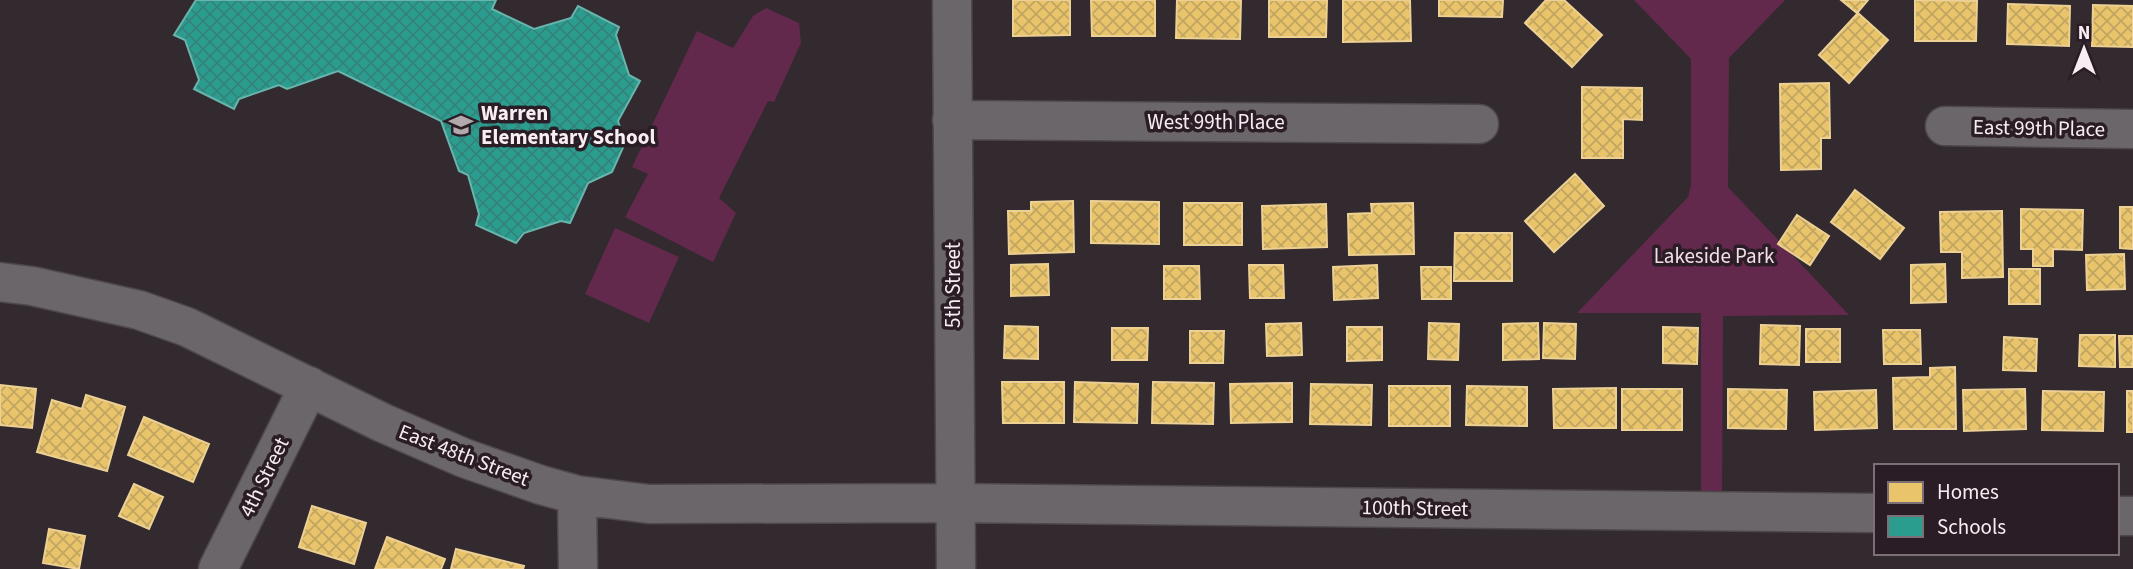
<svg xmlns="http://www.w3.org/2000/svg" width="2133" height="569" viewBox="0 0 2133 569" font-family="'Source Sans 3',sans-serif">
<defs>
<pattern id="homes-cross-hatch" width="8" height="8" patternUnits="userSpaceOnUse" patternTransform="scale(1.75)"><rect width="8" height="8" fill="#e9c46a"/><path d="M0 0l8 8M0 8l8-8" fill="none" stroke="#c1a562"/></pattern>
<pattern id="schools-cross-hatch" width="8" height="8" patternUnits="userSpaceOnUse" patternTransform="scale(1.75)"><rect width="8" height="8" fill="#2a9d8f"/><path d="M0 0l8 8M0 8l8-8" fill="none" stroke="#34837a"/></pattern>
</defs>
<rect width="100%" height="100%" fill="#322a2e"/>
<path fill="#62294d" d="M1634 0H1785L1729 58 1728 187 1849 315 1723 316 1722 494H1701V313H1577L1688 197 1691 185V59Z
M766 8 799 23 801 43 774 102 768 101 719 198 736 213 713 262 625 217 648 174 632 167 697 31 733 48 753 16Z
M615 228 679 257 649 323 585 294Z"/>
<path fill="url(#homes-cross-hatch)" stroke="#edd093" stroke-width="2" d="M1013 0H1070V35L1013 36Z
M1091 0H1155V36H1092Z
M1177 0H1241L1240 39 1176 38Z
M1269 0H1327L1326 37H1269Z
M1343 0H1410L1411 41 1343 42Z
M1439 0H1503L1502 17 1439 16Z
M1546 0H1564L1602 35 1572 67 1525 23Z
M1841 0H1868L1857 13Z
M1915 0 1977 1 1976 41H1915Z
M2008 4 2070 6 2069 46 2007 44Z
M2093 5 2133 6V47L2092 46Z
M1858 13 1888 40 1849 83 1819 55Z
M1829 83 1830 138H1821V169L1781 170 1780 84Z
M1582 87 1642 88V120L1623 119V158H1582Z
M1575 174 1604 206 1554 252 1525 221Z
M1855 190 1904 228 1880 259 1831 222Z
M1073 201 1074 252 1009 254 1008 211H1031V202Z
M1091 201 1159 202V244L1091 243Z
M1184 203H1242V245H1184Z
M1413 203 1414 254 1349 255 1348 214 1372 213 1371 204Z
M1326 204 1327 247 1263 249 1262 206Z
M2120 207H2133V249L2120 248Z
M2021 209 2083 210 2082 250 2053 249V266H2033V249H2021Z
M2002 211 2003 277 1962 278V252H1941L1940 212Z
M1797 215 1829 236 1810 265 1778 244Z
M1455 233H1512V281H1454Z
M2124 254 2125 289 2087 290 2086 255Z
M1048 264 1049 295 1011 296V265Z
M1945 264 1946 302 1911 303V265Z
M1249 265H1283L1284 298H1250Z
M1377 265 1378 298 1334 300 1333 267Z
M1164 266H1199L1200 299H1164Z
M1421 267H1451V299H1422Z
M2009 269H2040V304H2009Z
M1301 323 1302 355 1267 356 1266 324Z
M1429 323 1459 324 1458 360 1428 359Z
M1538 323 1539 359 1503 360V324Z
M1544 323 1576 324 1575 359 1543 358Z
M1761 325 1800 326 1799 365 1760 364Z
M1005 326 1038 327V359L1004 358Z
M1347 327H1382V360L1347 361Z
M1663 327 1698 328 1697 364 1663 363Z
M1112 328H1148L1147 360H1112Z
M1806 329H1840V362H1806Z
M1883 330H1920L1921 364H1884Z
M1190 331H1224L1223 363H1190Z
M2080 335H2115V367L2079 366Z
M2119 336H2133V367H2120Z
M2004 337 2037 339 2036 371 2003 370Z
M1955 367 1956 429H1894L1893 378 1930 377V368Z
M1002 382H1064V423H1003Z
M1075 382 1138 384 1137 423 1074 422Z
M1153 382 1214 383 1213 424 1152 423Z
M1292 383V422L1231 423 1230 384Z
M1311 384 1372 385 1371 425 1310 424Z
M0 385 36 389 32 428 0 425Z
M1389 386H1450V426H1389Z
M1467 386 1527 387V426L1466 425Z
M1616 388V428H1554L1553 389Z
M1622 389H1682V430H1622Z
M1728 389 1787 390 1786 429 1728 428Z
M2025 389 2026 429 1964 431 1963 390Z
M1876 390 1877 428 1815 430 1814 392Z
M2043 391 2104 392 2103 431 2042 430Z
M2127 391H2133V432H2127Z
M86 395 125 407 107 471 37 452 52 400 82 409Z
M144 417 209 444 193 482 128 455Z
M134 484 163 497 149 529 119 516Z
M312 506 366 523 354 564 299 547Z
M49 529 85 536 79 569 43 563Z
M387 537 445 559 441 569H375Z
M456 549 524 566 523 569H451Z"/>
<path fill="url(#schools-cross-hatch)" stroke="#68b5ad" stroke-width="2" d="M196 0H496L492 9 534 29 571 18 578 6 619 27 616 35 629 75 640 81 618 121 625 143 612 172 588 183 570 223 561 221 524 233 516 243 476 225 479 214 468 175 459 171 441 121 338 71 287 89 279 85 239 99 234 109 194 89 199 80 185 40 174 35Z"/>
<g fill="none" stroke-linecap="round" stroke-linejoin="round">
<g stroke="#4e474b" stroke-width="41">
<path id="minor" d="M952 0 956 569
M952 120 1479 124
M1945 126 2133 129
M0 282 32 286 139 310 187 327 383 423 464 458 541 485 577 495 649 504 955 503 1876 513
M577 495 578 569
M2117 516H2133
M218 569 309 386"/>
</g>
<use href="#minor" stroke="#6b6669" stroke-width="38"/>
</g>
<defs>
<g id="school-bare" transform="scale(1.89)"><path d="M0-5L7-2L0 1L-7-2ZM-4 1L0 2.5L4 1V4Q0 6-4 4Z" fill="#b2a9ad" stroke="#2a1d25" stroke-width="2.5" paint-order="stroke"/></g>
</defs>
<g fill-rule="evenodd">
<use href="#school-bare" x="461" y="125"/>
</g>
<g text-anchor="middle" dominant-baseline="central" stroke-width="7" stroke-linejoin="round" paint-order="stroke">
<g font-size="21" font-weight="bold" fill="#f7edf2" stroke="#2a1d25" text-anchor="start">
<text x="481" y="113">Warren<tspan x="481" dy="24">Elementary School</tspan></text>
</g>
<g font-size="21" fill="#f7edf2" stroke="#2a1d25">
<text x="1216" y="122">West 99th Place</text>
<text transform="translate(2039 128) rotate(1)">East 99th Place</text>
<text transform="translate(953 285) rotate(-90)">5th Street</text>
<text transform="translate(464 455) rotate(21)">East 48th Street</text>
<text transform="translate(264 477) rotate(-64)">4th Street</text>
<text transform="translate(1415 508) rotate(1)">100th Street</text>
</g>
<g font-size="21" fill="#f3dde8" stroke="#2a1d25">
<text x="1714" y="256">Lakeside Park</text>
</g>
</g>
<rect x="1874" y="464" width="245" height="91" fill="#2a1d25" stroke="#7c7077" stroke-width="2"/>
<rect x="1888" y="482" width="35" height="21" fill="#e9c46a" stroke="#7c7077" stroke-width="2"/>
<text x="1937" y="499" font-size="21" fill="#f7edf2">Homes</text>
<rect x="1888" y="516" width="35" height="21" fill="#2a9d8f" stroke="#7c7077" stroke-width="2"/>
<text x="1937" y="534" font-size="21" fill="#f7edf2">Schools</text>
<g transform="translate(2084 49)" stroke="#2a1d25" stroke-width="5" paint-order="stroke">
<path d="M0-5L12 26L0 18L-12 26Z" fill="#f7edf2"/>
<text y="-10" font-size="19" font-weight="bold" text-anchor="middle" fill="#f7edf2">N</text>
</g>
</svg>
